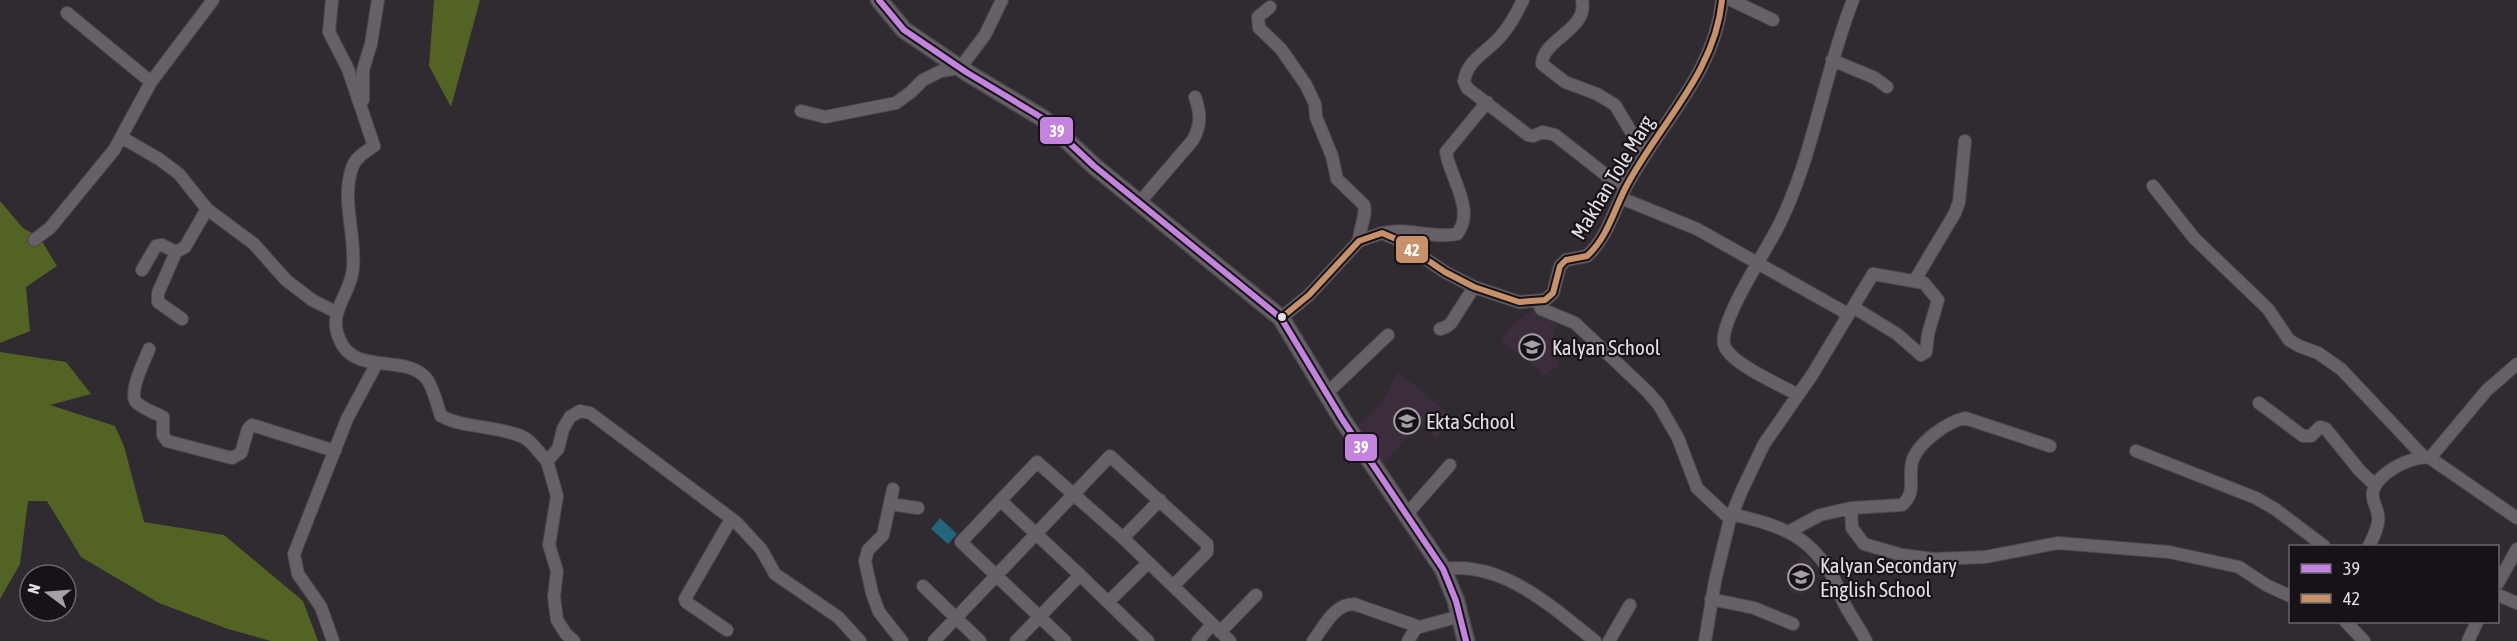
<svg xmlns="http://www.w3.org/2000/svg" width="2517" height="641" viewBox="0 0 2517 641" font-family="'Asap Condensed',sans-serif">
<rect width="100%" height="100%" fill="#302b30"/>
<path fill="#3b2d3c" d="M1536 307 1560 317 1552 338 1560 365 1543 376 1538 369 1501 341 1510 327Z
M1398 372 1454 418 1437 439 1418 424 1380 469 1353 430 1381 403Z
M1801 553 1813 562 1802 596 1789 591Z"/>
<path fill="#536323" d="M434 0H480L451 107 429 66Z
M0 201 23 228 40 238 57 266 26 287 30 331 0 343Z
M0 352 66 362 91 394 50 405 115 426 124 446 144 522 224 535 303 601 318 641H271L228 629 159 603 81 557 47 501H28L20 564 0 599Z"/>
<path fill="#21667d" d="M940 518 957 534 948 544 931 529Z"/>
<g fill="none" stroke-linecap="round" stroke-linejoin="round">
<g stroke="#4d484d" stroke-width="14">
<path id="street" d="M332 0 329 32 348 69 374 146C365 152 355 158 352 168 341 200 356 235 353 268 351 297 323 313 343 346 360 373 406 355 426 378 433 386 437 405 441 416 466 429 497 425 523 437 532 441 540 454 547 461
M1523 0C1516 14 1510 26 1500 37 1486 53 1468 59 1464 81L1467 88 1528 135 1533 136 1543 132 1555 135 1606 175 1626 186
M1582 0C1589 30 1542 39 1542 64L1565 82 1597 94 1615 105 1636 140 1647 150
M1731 0 1773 20
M1270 7 1258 17 1259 28 1281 49 1306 85 1315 104 1316 117 1332 156 1337 179 1364 205C1367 215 1359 229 1359 241
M67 13 151 82
M1832 60 1875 78 1887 87
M363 100V70L371 44 378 0
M801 111 825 117 896 103 911 92 923 80 941 71 960 68 985 35 1002 0
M121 137 159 159 179 174 207 209 254 244 286 280 312 300 336 312
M2153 186 2194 238 2268 309 2289 340 2299 346 2318 353 2341 369 2423 456
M1621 198 1697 229 1848 314
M1139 203 1193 140C1201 125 1201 114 1195 97
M1383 233C1408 227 1432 239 1457 234 1476 210 1450 178 1446 152L1487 102
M34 240 50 228 114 150 151 82 213 0
M176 252 158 293V302L182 319
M142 270 156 246 162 245 176 252 185 247 207 209
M1915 280 1955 213 1959 202 1965 141
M1538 302 1541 309 1575 323 1648 392 1659 405 1678 438 1697 488 1730 519
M1281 318 1309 295 1359 241 1382 233 1396 239 1445 272 1474 287 1519 302 1545 300 1553 293 1560 266 1566 260 1587 256C1608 237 1614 209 1627 185 1660 123 1715 73 1722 0
M1440 329 1446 327 1451 323 1474 287
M149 349C145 360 127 394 137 403 144 409 155 413 163 417V435L167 441 232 458 241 453 248 429 252 425 335 451
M1327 393 1388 335
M1798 395C1781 385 1728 363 1724 344 1719 322 1765 252 1777 229 1814 157 1823 75 1853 0
M2259 403 2303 436H2311L2320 427 2326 429 2360 471 2375 485
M2136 451 2256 498 2275 509 2324 546
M2430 458 2517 518
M893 489 883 535 868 550 865 561 872 593 879 612 902 641
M1001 501 1080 575 1016 641
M890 504 918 508
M1851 508 1902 505C1917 492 1908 479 1912 462 1917 443 1947 422 1965 418L2050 446
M1407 514 1450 465
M1732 514C1779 526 1809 533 1834 579 1839 587 1840 597 1845 605 1851 617 1860 628 1866 641
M1790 531 1820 515 1851 508 1852 528 1864 544 1902 555 1934 559 1985 557 2058 543 2169 552 2239 567 2266 585 2290 596
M1123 538 1160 500
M2369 546C2373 538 2380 524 2378 515 2377 506 2371 501 2373 492 2376 473 2414 454 2430 458L2487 390 2517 364
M1443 569C1503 561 1551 606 1595 641
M1080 575 1148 641
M2498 583 2517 549
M923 586 980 641
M2498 595 2517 603
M1711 599 1754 608 1793 624
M1109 601 1148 563
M2346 622 2364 641
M727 630 686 602 685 599 731 519
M1220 632 1256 595
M333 641 321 607 298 574 294 554 347 419 377 363
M574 641 566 634 557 620 554 597 557 571 549 545 557 496 547 461 558 449 563 429 570 417 580 411 590 413 736 522 761 549 775 574 838 617 860 641
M934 641 1110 456 1207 544V552L1173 586 1230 641
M1065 641 961 542 1037 462 1123 538 1173 586
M1198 641 1212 624
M1313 641C1324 627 1334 604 1354 604L1414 625 1416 628 1460 616
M1408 641 1416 628
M1609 641 1630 605
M1705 641 1715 581 1730 519 1742 490 1764 444 1812 375 1873 274 1924 283 1938 300 1928 334 1926 352 1921 355 1897 334 1853 307
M2468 641 2477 622"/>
</g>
<g stroke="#4d484d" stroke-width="19">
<path id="secondary" d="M879 0 904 30 966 72 1044 119 1094 166 1281 318 1342 419 1443 569 1456 601 1466 641"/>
</g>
<use href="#street" stroke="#666166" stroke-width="12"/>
<use href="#secondary" stroke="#666166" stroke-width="16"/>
<g stroke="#171218" stroke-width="10">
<path id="bus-1" d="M879 0 904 30 966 72 1044 119 1094 166 1281 318 1342 419 1443 569 1456 601 1466 641"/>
</g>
<g stroke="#171218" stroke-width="10">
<path id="bus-2" d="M1281 318 1309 295 1359 241 1382 233 1396 239 1445 272 1474 287 1519 302 1545 300 1553 293 1560 266 1566 260 1587 256C1608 237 1614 209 1627 185 1660 123 1715 73 1722 0"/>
</g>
<use href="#bus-1" stroke="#c483df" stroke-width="6"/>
<use href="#bus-2" stroke="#c7916a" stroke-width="6"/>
</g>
<defs>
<g id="school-ring" transform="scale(1.35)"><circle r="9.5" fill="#171218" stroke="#a69fa6" stroke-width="1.5"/><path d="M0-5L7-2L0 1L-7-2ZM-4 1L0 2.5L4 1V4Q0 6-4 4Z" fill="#a69fa6"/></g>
</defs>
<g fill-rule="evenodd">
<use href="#school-ring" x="1532" y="347"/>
<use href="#school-ring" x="1407" y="421"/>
<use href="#school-ring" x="1801" y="577"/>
</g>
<circle fill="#e5dee5" stroke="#171218" stroke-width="2" cx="1282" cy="317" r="5"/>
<g text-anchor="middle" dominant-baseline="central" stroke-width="4.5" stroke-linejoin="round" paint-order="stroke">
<g font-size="21" fill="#e5dee5" stroke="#171218">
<text transform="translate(1612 177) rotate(-59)">Makhan Tole Marg</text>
</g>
<g font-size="21" fill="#e5dee5" stroke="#171218" text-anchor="start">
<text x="1552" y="347">Kalyan School</text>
<text x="1426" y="421">Ekta School</text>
<text x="1820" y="565">Kalyan Secondary<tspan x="1820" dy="24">English School</tspan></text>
</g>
</g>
<g stroke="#171218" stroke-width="2">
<rect x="1039" y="116" width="35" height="29" rx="6" fill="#c483df"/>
<rect x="1395" y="235" width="34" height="29" rx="6" fill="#c7916a"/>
<rect x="1344" y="433" width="34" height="29" rx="6" fill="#c483df"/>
</g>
<g font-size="16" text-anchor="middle" font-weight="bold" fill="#fff">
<text x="1057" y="137">39</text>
<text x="1412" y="256">42</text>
<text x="1361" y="453">39</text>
</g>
<rect x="2289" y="545" width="210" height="78" fill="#171218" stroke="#69646a" stroke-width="1.5"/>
<rect x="2301" y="564" width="30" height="9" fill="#c483df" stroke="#69646a" stroke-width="1.5"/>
<text x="2343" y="575" font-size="18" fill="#e5dee5">39</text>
<rect x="2301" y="594" width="30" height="9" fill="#c7916a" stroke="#69646a" stroke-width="1.5"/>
<text x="2343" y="605" font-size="18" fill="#e5dee5">42</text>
<g transform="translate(48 593) rotate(286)"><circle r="28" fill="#171218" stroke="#69646a" stroke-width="1.5"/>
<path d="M0-4.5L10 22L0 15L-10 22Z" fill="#a69fa6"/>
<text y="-9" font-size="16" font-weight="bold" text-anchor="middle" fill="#e5dee5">N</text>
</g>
</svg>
